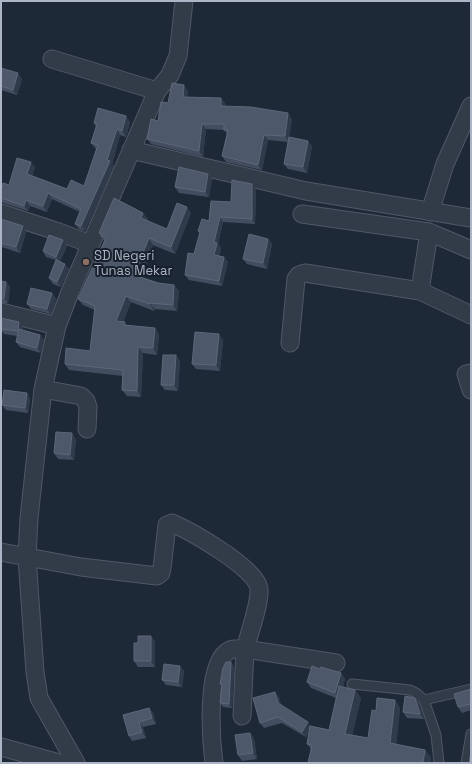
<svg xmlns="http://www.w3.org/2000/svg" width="472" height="764" viewBox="0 0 472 764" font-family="'Space Grotesk',sans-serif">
<rect width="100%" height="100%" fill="#1e2938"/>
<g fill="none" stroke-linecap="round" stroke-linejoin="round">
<g stroke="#505866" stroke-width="11">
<path id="lane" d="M352 684 410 690 416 693 424 700 436 735 439 763
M424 700 471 689
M466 763 471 734"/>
</g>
<g stroke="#505866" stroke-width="19">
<path id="street" d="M52 59 157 91
M131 150 306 191 471 218
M430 212 445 164 471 106
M1 213 59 232 90 244
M302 214 429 232 471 250
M420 291 429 232
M1 312 57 326
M290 343 296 279 299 275 305 273 420 291 471 315
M471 373 466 374 471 390
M43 389 81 396 86 401 88 407 87 429
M1 552 81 567 157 576 161 573 162 568 167 525 172 523C190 531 257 568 259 589 260 604 249 634 245 649 241 649 234 648 230 650 205 661 211 740 214 763
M242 716 245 649 336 663
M1 747 59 763
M76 763 39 698 35 672 27 557 29 518 43 389 57 326 70 292 157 91 170 75 178 56 184 1"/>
</g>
<use href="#lane" stroke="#323b48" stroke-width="9"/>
<use href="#street" stroke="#323b48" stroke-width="17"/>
</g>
<path fill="#424e60" d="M1 68 22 79 17 95 1 90Z
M188 91 187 97 225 103V106L292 119 289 137 308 141 312 146 307 173 288 169 284 164 288 142 268 140 262 170 226 162 222 156 227 134 224 130 206 129 203 157 151 144 147 139 168 103Z
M126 116 130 122 126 137 120 135 112 164 114 166 85 231 79 229 75 224 80 212 52 199 47 212 30 206 28 211 3 203 1 201V191L35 167 32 176 67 189 84 186 96 149 95 148 91 143 96 127 94 123Z
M212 179 209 197 179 193 175 187Z
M256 190 255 224 223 222 218 244 221 248 219 256 224 257 228 262 222 286 189 280 185 275 194 254 200 233 198 231 231 202Z
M191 213 175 254 153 245 141 277 158 283 174 285 179 291 177 311 155 309 154 311 131 302 123 322 127 325 155 328 159 334 157 355 143 353 141 397 127 396 122 390 123 376 69 370 65 364 90 351 95 310 83 305 78 299 104 241 99 233 148 219 147 221 167 229Z
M1 219 26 232 20 253 2 247 1 249Z
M268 239 272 244 267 269 247 264 243 259Z
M63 240 67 246 60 262 69 269 61 287 53 284 49 278 56 260 46 257 43 251Z
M1 281 6 282 10 287 8 303H1Z
M52 293 56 299 51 314 31 309 27 304Z
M1 318 23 328V330L40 335 44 340 41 353 20 347 16 342 17 336 4 334 1 330Z
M223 340 220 371 196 369 192 364Z
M176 355 180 361 178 391 165 390 161 385Z
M27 393 30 399 28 413 6 410 2 405Z
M76 439 74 460 58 459 54 453Z
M155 641V667H138L134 661 138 643Z
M231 662 234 667 232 708 223 707 220 703 221 686 220 684Z
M320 669 341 673 345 679 343 687 355 690 361 698 352 735 368 738 376 711 395 700 400 708 396 744 425 750 431 758 430 763H308L311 749 307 744 309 732 306 737 282 723 264 728 260 723 279 697 281 705 311 726 329 730 336 698 311 688 307 682Z
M184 671 182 687 166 685 162 680Z
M471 689V710L462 713 458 707Z
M415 698 419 703 424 719 407 718 403 712Z
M149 708 153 713 156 724 143 727 146 738 132 741 129 736Z
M250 733 254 739 257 759 242 761 238 755Z"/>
<path fill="#2f3a4b" d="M18 73 22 79 17 95 13 90Z
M184 85 188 91 187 103 183 97Z
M221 98 225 103V112L221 106Z
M288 113 292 119 289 142 285 136Z
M126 116 130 122 126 137 122 131Z
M202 124 206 129 203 157 199 151Z
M117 129 120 135 112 164 114 166 85 231 81 226 107 160Z
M264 135 268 140 262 170 258 165Z
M308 141 312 146 307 173 303 167Z
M31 162 35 167 31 180 27 174Z
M208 174 212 179 209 197 205 192Z
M252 184 256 190 255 224 252 219Z
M48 193 52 199 47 212 43 206Z
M26 200 30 206 28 211 24 206Z
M187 207 191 213 175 254 171 247Z
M143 213 148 219 145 225 141 218Z
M220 217 223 222 218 244 221 248 217 260 214 255V242Z
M23 226 26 232 20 253 16 247Z
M149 238 153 245 139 281 134 275Z
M268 239 272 244 267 269 263 263Z
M63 240 67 246 60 262 56 257Z
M224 257 228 262 222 286 219 281Z
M65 264 69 269 61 287 57 282Z
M6 282 10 287 8 303 4 298Z
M174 285 179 291 177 311 173 305Z
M52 293 56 299 51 314 47 309Z
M126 296 131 302 121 328 116 321Z
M150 303 155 309 154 311 150 304Z
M19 322 23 328 22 336 18 331Z
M155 328 159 334 157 355 153 348Z
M219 334 223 340 220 371 216 365Z
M40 335 44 340 41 353 37 348Z
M138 347 143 353 141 397 137 391Z
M176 355 180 361 178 391 174 385Z
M27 393 30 399 28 413 25 408Z
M72 433 76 439 74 460 70 455Z
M151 636 155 641V667L151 661Z
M231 662 234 667 232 708 229 704Z
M180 666 184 671 182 687 178 682Z
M341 673 345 679 339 699 335 693Z
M355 690 361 698 351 742 345 734Z
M275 692 279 697 282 709 278 703Z
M415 698 419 703 424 719 420 714Z
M395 700 400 708 396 751 390 743Z
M149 708 153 713 156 724 152 718Z
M139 722 143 727 146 738 142 732Z
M308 722 312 727 306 737 302 732Z
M250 733 254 739 257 759 253 753Z
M425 750 431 758 430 763H423Z"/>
<path fill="#4d596b" stroke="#5c6779" d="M1 68 18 73 13 90 1 86Z
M172 83 184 85 183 97 221 98V106L251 107 288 113 285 136 264 135 258 165 222 156 228 130H224V124H202L199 151 147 139 151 119 158 121 161 102 168 103Z
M98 108 126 116 122 131 117 129 107 160 110 161 81 226 75 224 81 209 48 193 43 206 26 200 24 206 1 198V191L3 183 9 185 17 158 31 162 27 174 67 189 71 180 84 186 98 145 91 143 97 124 94 123Z
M289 137 308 141 303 167 284 164Z
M179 167 208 174 205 192 175 187Z
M232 180 252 184V219L220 217 214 242 217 243 214 255 224 257 219 281 185 275 188 253 194 254 200 232 198 231 202 219 209 221 211 201 231 202Z
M114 198 143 213 141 218 167 229 177 203 187 207 171 247 149 238 134 275 158 283 174 285 173 305 150 303V304L126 296 116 321 125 322 124 325 155 328 153 348 138 347 137 391 122 390 123 370 65 364 66 348 90 351 95 306 78 299 106 238 101 236 102 234 99 233Z
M1 219 23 226 16 247 1 243Z
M249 234 268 239 263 263 243 259Z
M49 235 63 240 56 257 43 251Z
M56 260 65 264 57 282 49 278Z
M1 281 6 282 4 298H1Z
M31 288 52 293 47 309 27 304Z
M1 318 19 322 18 331 1 329Z
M19 329 40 335 37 348 16 342Z
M195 332 219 334 216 365 192 364Z
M163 355H176L174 385H161Z
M4 390 27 393 25 408 2 405Z
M56 432 72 433 70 455 54 453Z
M138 636H151V661H134V643H138Z
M226 662H231L229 704 220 703 222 684H220L223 668Z
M164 664 180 666 178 682 162 680Z
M312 666 320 669 321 667 341 673 335 693 307 682Z
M339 686 355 690 345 734 368 738 372 710 376 711 377 698 395 700 390 743 425 750 423 763H308L312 745 307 744 310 726 329 730Z
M471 689V704L458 707 454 694Z
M275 692 278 703 308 722 302 732 278 717 260 723 253 698Z
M405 696 415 698 420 714 403 712Z
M149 708 152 718 139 722 142 732 129 736 123 715Z
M250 733 253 753 238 755 235 735Z
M471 752V763H469Z"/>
<circle fill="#8d6e63" stroke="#18202d" stroke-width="1.5" cx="86" cy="262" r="4"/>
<g text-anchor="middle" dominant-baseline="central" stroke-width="4" stroke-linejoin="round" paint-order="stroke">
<g font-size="13" fill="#acb5c5" stroke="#18202d" text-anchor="start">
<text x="94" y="255">SD Negeri<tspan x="94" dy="15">Tunas Mekar</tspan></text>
</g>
</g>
<rect width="472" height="764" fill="none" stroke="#acb5c5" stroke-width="4"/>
</svg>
